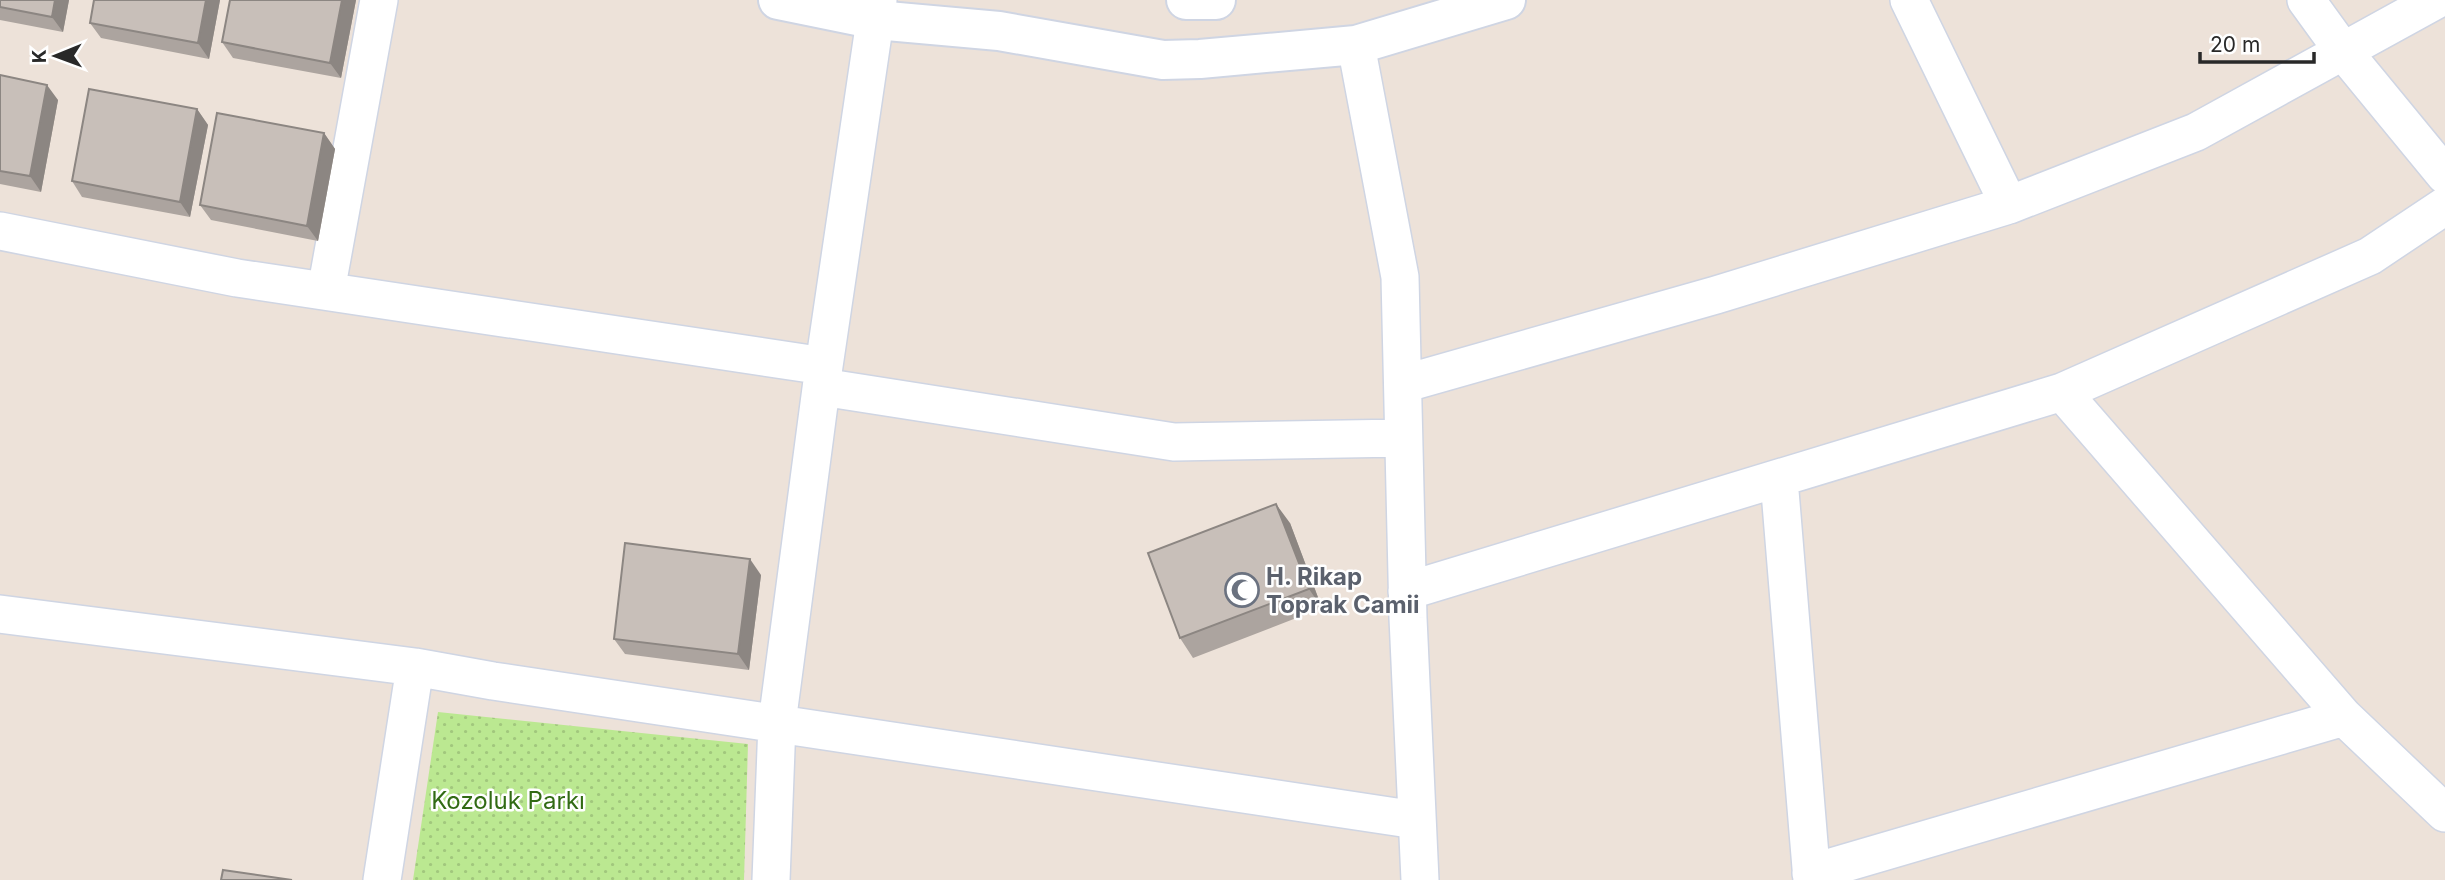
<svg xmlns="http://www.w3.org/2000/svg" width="2445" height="880" viewBox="0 0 2445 880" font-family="Inter,sans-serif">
<defs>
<pattern id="park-dots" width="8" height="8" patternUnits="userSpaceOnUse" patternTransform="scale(1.75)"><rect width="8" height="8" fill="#bbe891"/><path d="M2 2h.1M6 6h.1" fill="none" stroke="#a1c77d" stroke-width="1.8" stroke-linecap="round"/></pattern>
</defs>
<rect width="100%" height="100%" fill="#ede2d9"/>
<path fill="url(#park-dots)" d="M438 712 748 744 744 880H413Z"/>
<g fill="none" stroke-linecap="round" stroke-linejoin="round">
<g stroke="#cfd5e3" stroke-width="40">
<path id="street" d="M1909 0 2009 205
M2306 0 2343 51 2445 175
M1356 45 1400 277 1408 618 1420 880
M0 231 237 278 824 366
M326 291 379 0
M1403 384 1716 295 2009 205 2196 132 2436 0
M822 387 1174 442 1403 438
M2062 392 2344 717 2445 813
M1779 479 1812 880
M1407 591 2062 392 2370 256 2445 206
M0 614 415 667 493 681 1416 820
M1811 873 2344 717
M382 880 415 667
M771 880 777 723 824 366 878 0"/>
</g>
<g stroke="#cfd5e3" stroke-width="42">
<path id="secondary" d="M778 0 876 20 999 31 1163 60 1200 59 1356 45 1506 0
M1186 0H1216"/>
</g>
<use href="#street" stroke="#fff" stroke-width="37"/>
<use href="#secondary" stroke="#fff" stroke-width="38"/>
</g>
<path fill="#aca49f" d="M0 0H69L63 32 0 20Z
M220 0 209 59 101 38 90 23Z
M230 0H356L341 78 233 58 222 42Z
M0 75 58 100 41 192 0 184Z
M197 109 208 125 190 217 82 197 72 181Z
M324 133 335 149 318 241 211 220 200 205Z
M1290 523 1322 608 1193 658 1180 638Z
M761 575 749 670 625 654 614 639Z"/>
<path fill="#8c8682" d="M55 0H69L63 32 52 17Z
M206 0H220L209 59 198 43Z
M342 0H356L341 78 330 63Z
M47 85 58 100 41 192 30 176Z
M197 109 208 125 190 217 180 202Z
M324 133 335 149 318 241 307 226Z
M1276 504 1290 523 1322 608 1309 589Z
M750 559 761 575 749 670 738 654Z"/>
<path fill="#c8bfb9" stroke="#8c8682" stroke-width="2" d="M0 0H55L52 17 0 7Z
M94 0H206L198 43 90 23Z
M230 0H342L330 63 222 42Z
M0 75 47 85 30 176 0 171Z
M89 89 197 109 180 202 72 181Z
M217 113 324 133 307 226 200 205Z
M1276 504 1309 589 1180 638 1148 553Z
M625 543 750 559 738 654 614 639Z
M223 870 292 880H221Z"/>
<defs>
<g id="mosque-ring" transform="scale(1.75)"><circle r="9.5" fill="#fff" stroke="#6b7280" stroke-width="1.5"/><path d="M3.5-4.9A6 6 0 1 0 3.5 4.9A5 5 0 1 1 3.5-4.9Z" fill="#6b7280"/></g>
</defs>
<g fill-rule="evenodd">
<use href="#mosque-ring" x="1242" y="590"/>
</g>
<g text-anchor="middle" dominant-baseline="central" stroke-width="5" stroke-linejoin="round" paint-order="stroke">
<g font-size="24" font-weight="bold" fill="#5b616d" stroke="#fff" text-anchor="start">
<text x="1266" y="576">H. Rikap<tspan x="1266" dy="28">Toprak Camii</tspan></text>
</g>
<g font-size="24" fill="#326b14" stroke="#fff">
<text x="508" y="800">Kozoluk Parkı</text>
</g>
</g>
<g transform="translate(56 56) rotate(269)" stroke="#ffffff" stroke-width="5" paint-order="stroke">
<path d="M0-5L12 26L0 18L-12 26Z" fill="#292929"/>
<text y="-10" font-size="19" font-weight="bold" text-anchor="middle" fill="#292929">K</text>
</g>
<path d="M2200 52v10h114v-10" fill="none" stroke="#292929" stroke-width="3.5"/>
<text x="2210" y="52" font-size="21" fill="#292929" stroke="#ffffff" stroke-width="5" paint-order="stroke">20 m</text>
</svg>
